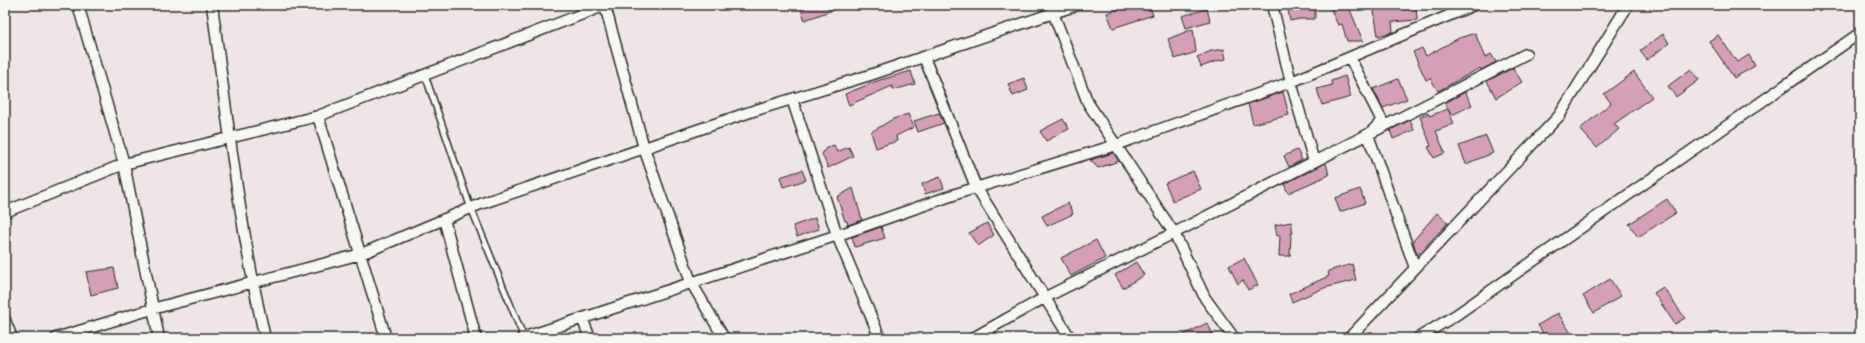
<svg xmlns="http://www.w3.org/2000/svg" width="1865" height="343" viewBox="0 0 1865 343" font-family="Pangolin,sans-serif">
<rect width="100%" height="100%" fill="#efe5e6"/>
<filter id="ink" filterUnits="userSpaceOnUse"><feTurbulence type="fractalNoise" baseFrequency=".025" numOctaves="2"/><feDisplacementMap in="SourceGraphic" scale="8" xChannelSelector="R" yChannelSelector="G"/><feConvolveMatrix kernelMatrix="1 2 1 2 8 2 1 2 1" color-interpolation-filters="sRGB"/></filter>
<g filter="url(#ink)">
<path fill="#d5a0b7" stroke="#2b2b2b" d="M799 5H844V6L805 20Z
M1131 5H1149L1153 15 1113 28 1107 13Z
M1287 5H1315V19H1299L1290 21Z
M1329 5H1348L1363 41H1347L1342 24 1338 25Z
M1373 5H1416L1417 20 1392 22 1393 32 1378 36Z
M1207 9 1210 21 1186 28 1182 16Z
M1193 29 1196 52 1175 59 1168 39Z
M1475 33 1485 58 1491 54 1496 62 1481 70 1480 68 1438 91 1430 78 1426 80 1413 52 1422 48 1426 56 1459 38Z
M1663 34 1669 43 1647 60 1640 51Z
M1718 35 1737 62 1749 55 1755 66 1734 78 1709 41Z
M1224 49 1226 59 1217 61 1201 67 1197 57 1211 51Z
M1513 68 1522 82 1496 98 1487 81Z
M1691 69 1699 80 1676 97 1668 86Z
M911 71 915 84 893 90 892 86 849 105 845 94 877 81Z
M1634 72 1652 97 1614 124 1619 129 1597 148 1580 129 1611 103 1604 94Z
M1345 76 1351 97 1322 105 1317 89 1332 85 1331 81Z
M1024 78 1028 90 1013 96 1008 84Z
M1398 79 1407 99 1383 108 1373 89Z
M1283 92 1289 115 1253 124 1248 104Z
M1465 92 1472 105 1452 115 1445 103Z
M1448 109 1454 124 1436 131 1445 153 1434 158 1428 147 1431 146 1420 117 1428 113 1429 116Z
M939 113 944 123 918 132 914 121Z
M908 114 914 127 896 136 897 141 876 148 871 132 893 119Z
M1063 119 1069 129 1046 141 1040 131Z
M1410 120 1414 130 1393 139 1390 130Z
M1486 136 1493 153 1466 164 1459 146Z
M834 145 837 152 849 147 853 156 828 168 822 154 826 148Z
M1297 150 1302 160 1289 167 1284 156Z
M1113 153 1119 161 1098 168 1090 160Z
M1326 163 1329 175 1288 193 1284 184Z
M802 170 806 180 783 187 780 177Z
M1193 171 1201 189 1173 201 1165 183Z
M940 177 944 188 925 194 922 184Z
M853 188 862 220 848 225 847 221H845L837 197Z
M1360 189 1365 203 1340 212 1335 198Z
M1667 199 1676 213 1638 237 1629 224Z
M1068 203 1073 214 1047 226 1042 216Z
M1437 213 1448 223 1417 255 1413 241Z
M815 218 819 229 797 237 793 226Z
M1291 222 1293 233H1291L1290 256H1279L1280 235 1277 236 1275 225Z
M987 223 994 235 978 246 969 233Z
M881 227 885 238 855 247 852 237Z
M1096 240 1105 258 1071 276 1061 258Z
M1244 258 1258 285 1248 290 1243 280 1238 284 1229 266Z
M1136 262 1144 275 1123 288 1115 275Z
M1352 264 1356 280 1324 288 1292 302 1289 294 1329 276 1328 271Z
M114 268 118 288 91 295 86 272Z
M1610 279 1621 296 1594 313 1583 296Z
M1663 287 1685 318 1675 324 1654 293Z
M1558 313 1574 338H1546L1538 325Z
M1207 323 1215 338H1177Z"/>
<g fill="none" stroke-linecap="round" stroke-linejoin="round">
<g stroke="#2b2b2b" stroke-width="8">
<path id="lane" d="M425 75 469 203 524 338"/>
</g>
<g stroke="#2b2b2b" stroke-width="13">
<path id="street" d="M78 5 124 164 159 338
M212 5C227 116 240 229 265 338
M1050 5 1088 103 1174 233 1205 298 1234 338
M1272 5 1291 82 1314 162
M605 6 644 148 691 282 724 338
M924 57 976 187 1070 338
M1350 58 1382 121 1368 135 1415 268
M792 99 837 235 880 338
M318 116 386 338
M5 212 124 164 318 116 606 5
M444 219 476 338
M582 318 590 338
M5 320 12 338
M56 338 152 309 361 254 483 203 753 111 870 75 1077 5
M522 338 847 232 959 193 1116 145 1291 82 1474 5
M973 338 1044 298 1174 233 1526 54
M1349 338 1559 116 1628 5
M1418 338 1456 315 1860 33"/>
</g>
<use href="#lane" stroke="#f6f6f2" stroke-width="5"/>
<use href="#street" stroke="#f6f6f2" stroke-width="10"/>
</g>
</g>
<rect width="1865" height="343" fill="none" stroke="#f6f6f2" stroke-width="20"/>
<rect x="10" y="10" width="1845" height="323" fill="none" stroke="#2b2b2b" stroke-width="1.5" filter="url(#ink)"/>
</svg>
